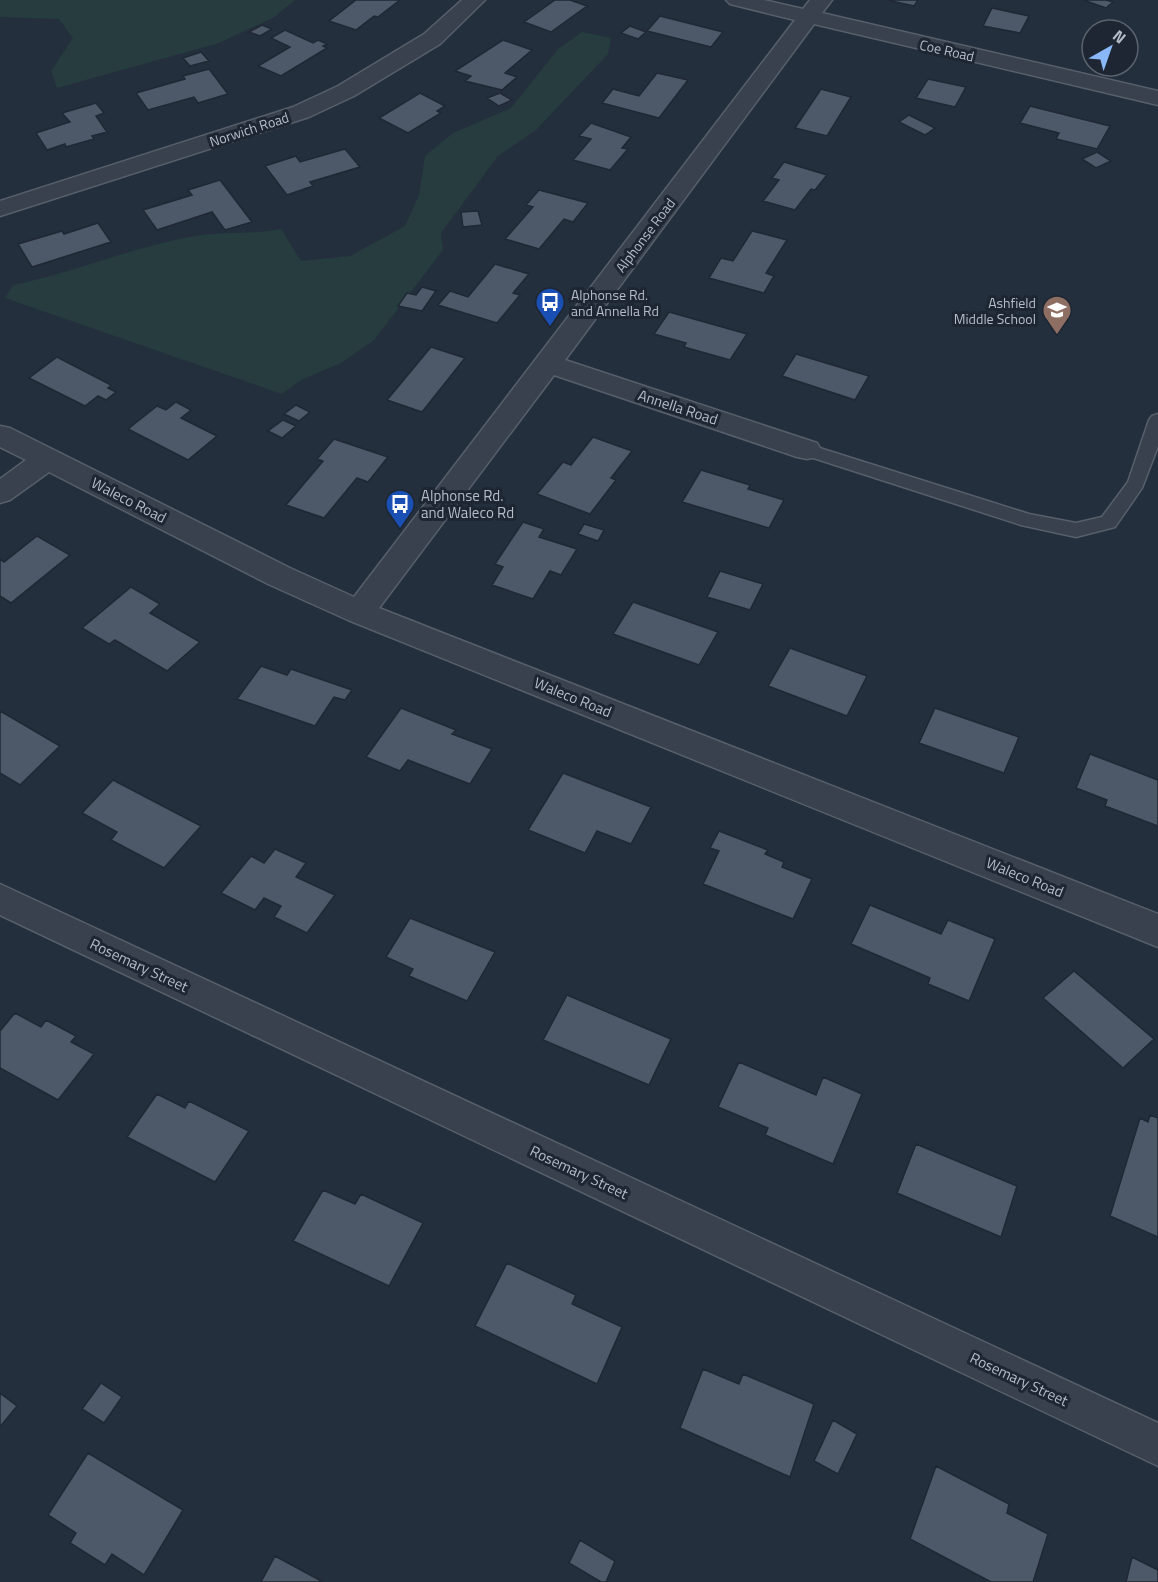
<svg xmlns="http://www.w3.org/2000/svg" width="1158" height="1582" viewBox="0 0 1158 1582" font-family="'Titillium Web',sans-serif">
<rect width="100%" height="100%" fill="#242f3d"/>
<path fill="#263c3e" d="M0 0H295L273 18 219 43 57 88 51 71 73 38 59 19 0 17Z
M582 32 611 38 608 54 536 130 498 156 441 233 443 250 374 340 341 363 301 380 282 394 5 298 13 285C73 273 129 248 190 237 219 231 251 235 281 229L301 261 350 256 405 226 419 195 425 156 453 133 511 108 558 49Z"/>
<path fill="#4d5969" stroke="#1f2834" stroke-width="1.5" d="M356 0H400L378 17 374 16 356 30 329 21Z
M555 0H570L587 6 551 32 524 22Z
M887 0H918L914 6Z
M1083 0H1106L1113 2 1106 8Z
M992 8 1029 16 1020 33 983 26Z
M660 16 723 32 711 47 647 31Z
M262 25 272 29 260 36 249 32Z
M630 26 646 32 638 39 621 33Z
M285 30 313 43 318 40 327 44 323 46 327 48 281 76 258 66 290 47 271 38Z
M503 40 532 50 505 73 517 77 502 90 465 81 471 76 455 71Z
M201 52 209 61 190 66 183 58Z
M209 69 228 94 198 103 194 97 148 110 136 93 185 79 183 76Z
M657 73 688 80 659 118 602 103 613 89 639 96Z
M928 79 966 87 955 107 916 98Z
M821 89 851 97 827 136 795 128Z
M420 93 445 106 437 111 441 113 408 133 379 118Z
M500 93 512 100 499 106 487 98Z
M96 103 104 113 96 116 107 132 92 136 94 139 66 147 65 144 47 150 36 133 70 122 62 113Z
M1030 106 1110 126 1097 149 1056 139 1059 133 1020 123Z
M909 115 935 128 925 135 899 122Z
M591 123 631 137 622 148 628 149 610 170 573 160 591 139 579 136Z
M345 149 360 167 310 182 313 186 287 195 265 166 296 156 300 162Z
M1097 152 1111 161 1096 168 1082 159Z
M784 162 827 175 815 190 811 189 795 210 763 201 779 180 772 178Z
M220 180 252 222 225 230 212 212 157 230 143 210 192 195 188 190Z
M539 190 588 203 573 222 564 219 539 249 505 239 533 207 526 205Z
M478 211 482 225 463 227 461 212Z
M98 223 111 242 32 267 18 244 62 231 64 234Z
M752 231 787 240 766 273 774 276 764 293 709 278 721 258 733 261Z
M495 264 529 274 513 293 520 295 497 323 438 305 450 291 468 297Z
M422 287 436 291 422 311 398 306 407 293 416 295Z
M669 312 747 334 730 360 684 347 686 343 654 334Z
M431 347 465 358 422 412 387 400Z
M796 354 869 376 855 400 782 376Z
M57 357 111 385 108 388 116 392 106 400 98 396 85 406 29 378Z
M176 402 191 410 181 418 217 436 188 460 128 429 157 406 166 410Z
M296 405 310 412 299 421 284 414Z
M283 420 296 426 282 438 268 431Z
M593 437 632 451 611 478 616 480 590 514 537 494 563 462 571 465Z
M334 439 388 457 368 482 357 478 324 518 286 505 323 461 317 459Z
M701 470 750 485 748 489 784 500 769 528 682 502Z
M523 522 544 529 539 537 577 549 561 575 550 571 533 599 492 585 503 567 495 564Z
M584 524 604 530 598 541 578 534Z
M37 536 70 555 11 603 0 596V559L4 562Z
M720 571 763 584 750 610 707 597Z
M131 587 160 604 150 613 200 642 167 671 115 640 109 644 82 628Z
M633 602 718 632 699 665 613 634Z
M790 648 867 676 847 716 768 686Z
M261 666 287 675 291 669 352 690 345 700 334 697 315 726 237 699Z
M401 708 456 730 452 734 492 749 470 784 408 760 400 771 366 757Z
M935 708 1019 737 1004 773 919 743Z
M0 711 60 746 20 785 0 773Z
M1090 754 1158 780V826L1105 806 1107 800 1076 788Z
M563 773 651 807 631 844 597 831 585 853 528 830Z
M113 780 201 826 164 868 111 840 117 832 82 813Z
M719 831 768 850 765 854 784 862 782 867 812 879 793 919 703 884 719 851 710 848Z
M275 849 306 863 296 877 335 895 307 933 274 917 281 906 264 898 255 910 221 893 251 856 264 863Z
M870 905 941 934 948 920 995 939 969 1001 928 984 930 978 851 944Z
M410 918 495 952 467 1001 409 976 413 969 386 957Z
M1074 971 1154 1039 1123 1068 1043 998Z
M567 995 671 1039 649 1085 543 1040Z
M15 1013 41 1027 46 1020 76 1036 71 1042 94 1054 58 1100 0 1068V1031Z
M739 1062 816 1095 823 1077 862 1094 833 1164 765 1135 768 1128 718 1107Z
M157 1094 185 1108 189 1101 249 1131 215 1182 127 1137Z
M1150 1115 1158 1118V1237L1110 1216 1140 1118 1148 1122Z
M916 1144 1017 1186 1001 1237 897 1193Z
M323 1190 355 1204 361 1194 423 1223 389 1286 293 1241Z
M507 1263 576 1295 572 1304 622 1327 597 1384 475 1326Z
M703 1369 739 1384 743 1374 814 1404 790 1477 680 1428Z
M101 1383 122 1397 104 1423 82 1409Z
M0 1393 17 1406 0 1427Z
M833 1420 857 1434 838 1474 814 1461Z
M88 1453 183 1510 144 1575 112 1554 105 1565 70 1543 76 1533 48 1515Z
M936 1466 1009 1504 1007 1513 1048 1534 1033 1582H991L910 1539Z
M580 1540 615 1561 606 1582H601L569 1563Z
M275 1556 323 1582H261Z
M1132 1557 1158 1570V1582H1126Z"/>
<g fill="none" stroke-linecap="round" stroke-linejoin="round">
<g stroke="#565f6b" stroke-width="3">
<path id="service" d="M1158 414V446L1142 488 1115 527 1076 537 1021 525 801 454 798 450 801 446 807 444 1029 514 1076 523 1102 517 1128 482 1149 420 1152 416Z"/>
</g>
<g stroke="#565f6b" stroke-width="3">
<path id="minor" d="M462 0H485L440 44 354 96 309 117 0 216V201L293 107 338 86 424 34Z
M726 0H764L803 9 810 0H832L822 13 1158 91V105L814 24 565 360 817 443 821 450 817 457 807 459 797 457 554 375 379 608 1158 914V947L348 620 268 584 49 472 10 500 0 503V479L26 460 0 447V426L10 428 290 568 354 597 795 20 730 4Z
M0 884 1158 1423V1466L0 915Z"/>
</g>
<use href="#service" fill="#38414d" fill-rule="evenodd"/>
<use href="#minor" fill="#38414d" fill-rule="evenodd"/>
</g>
<defs>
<g id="bus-pin" transform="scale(1.5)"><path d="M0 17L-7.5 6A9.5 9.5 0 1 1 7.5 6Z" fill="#1a4fb4" stroke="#1d2632"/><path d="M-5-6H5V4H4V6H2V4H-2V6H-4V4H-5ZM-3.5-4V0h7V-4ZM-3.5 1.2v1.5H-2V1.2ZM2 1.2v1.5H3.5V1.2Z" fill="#fff"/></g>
<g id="school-pin" transform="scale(1.5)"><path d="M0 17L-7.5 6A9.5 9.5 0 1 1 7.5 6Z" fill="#8d6e63" stroke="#1d2632"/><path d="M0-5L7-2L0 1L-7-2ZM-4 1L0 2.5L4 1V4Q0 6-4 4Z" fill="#fff"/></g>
</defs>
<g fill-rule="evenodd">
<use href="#bus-pin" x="550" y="302"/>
<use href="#school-pin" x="1057" y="310"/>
<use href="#bus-pin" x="400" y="504"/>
</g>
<g text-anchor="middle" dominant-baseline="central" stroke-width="6" stroke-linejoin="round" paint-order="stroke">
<g font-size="14" fill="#b4bcc9" stroke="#1d2632">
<text transform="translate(947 50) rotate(13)">Coe Road</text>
<text transform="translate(249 129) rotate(-18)">Norwich Road</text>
<text transform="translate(645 235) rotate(-53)">Alphonse Road</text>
</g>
<g font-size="14" fill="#b4bcc9" stroke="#1d2632" text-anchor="start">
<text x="571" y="294">Alphonse Rd.<tspan x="571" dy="16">and Annella Rd</tspan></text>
<text x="1036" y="302" text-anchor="end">Ashfield<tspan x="1036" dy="16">Middle School</tspan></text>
</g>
<g font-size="15" fill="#b4bcc9" stroke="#1d2632">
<text transform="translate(678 407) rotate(18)">Annella Road</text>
<text transform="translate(129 500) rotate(27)">Waleco Road</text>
<text transform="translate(573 697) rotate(22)">Waleco Road</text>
<text transform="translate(1025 877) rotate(22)">Waleco Road</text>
<text transform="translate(139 965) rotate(25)">Rosemary Street</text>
<text transform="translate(579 1172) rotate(25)">Rosemary Street</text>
<text transform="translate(1019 1379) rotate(25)">Rosemary Street</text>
</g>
<g font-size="15" fill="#b4bcc9" stroke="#1d2632" text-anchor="start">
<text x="421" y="495">Alphonse Rd.<tspan x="421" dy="17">and Waleco Rd</tspan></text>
</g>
</g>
<g transform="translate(1110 48) rotate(40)"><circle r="28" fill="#1d2632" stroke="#59626e" stroke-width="1.5"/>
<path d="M0-4.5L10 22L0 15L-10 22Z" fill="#8ab7f7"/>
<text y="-9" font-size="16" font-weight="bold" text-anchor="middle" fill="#b4bcc9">N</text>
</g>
</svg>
